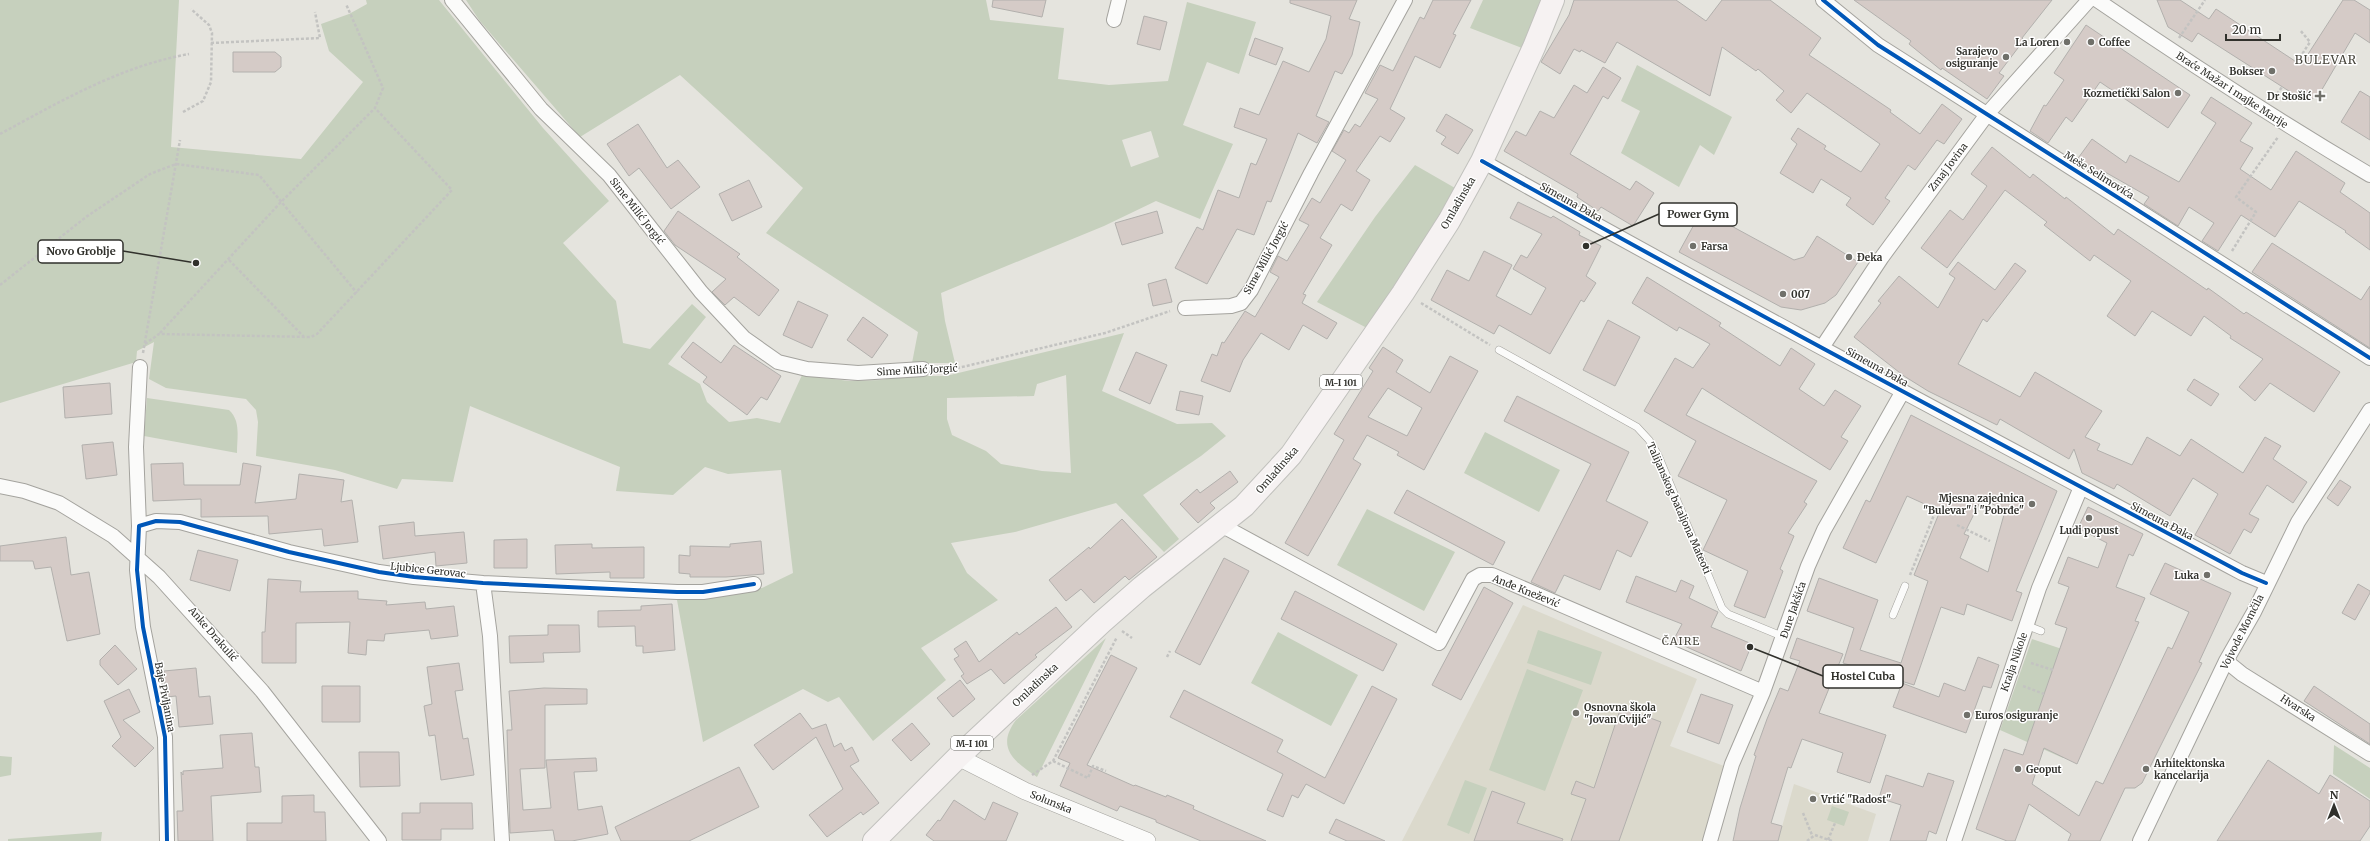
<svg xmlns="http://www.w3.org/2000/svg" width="2370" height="841" viewBox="0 0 2370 841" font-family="Merriweather,serif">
<rect width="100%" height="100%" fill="#e5e4de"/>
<path fill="#dbd9cc" d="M1523 605 1697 679 1670 746 1724 766 1702 841H1402Z
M1794 784 1876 814 1868 841H1778Z"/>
<path fill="#c6d0bd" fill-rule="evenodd" d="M0 0H179L171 147 301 159 363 82 329 51 321 24 349 14 367 4 366 0H439L543 128 609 201 563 243 616 301 623 343 650 349 692 304 706 317 668 364 700 384 707 402 729 422 757 418 780 423 802 375 849 381 881 380 905 376H946L1124 333 1102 391 1177 424 1212 423 1226 436 1201 456 1143 495 1179 539 1164 552 1116 503 1015 532 951 543 967 573 998 600 921 648 946 680 873 741 839 697 828 702 803 689 703 742 677 600 762 588 793 573 781 470 728 474 705 467 673 495 616 491 620 467 470 406 453 482 402 479 397 489 335 470 256 456 258 422 256 410 246 399 166 388 149 379 154 342 137 351 136 362 0 403ZM1066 375 1071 473 1042 471 1001 464 986 451 952 435 947 419V398L1034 396 1037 384Z
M466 0H986L990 20 1064 28 1058 79 1109 85 1168 81 1187 2 1256 22 1239 74 1207 62 1183 125 1233 144 1200 219 1156 201 1104 226 941 293 945 321 955 363H912L918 332 766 233 803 188 680 75 580 137 479 20ZM1151 131 1159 157 1131 167 1122 140Z
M1483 0H1542L1522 48 1470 28Z
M1637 65 1732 117 1714 155 1700 145 1679 187 1621 153 1640 111 1621 101Z
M1415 165 1455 188 1430 232 1367 328 1317 302 1375 217Z
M147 398 229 410C241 421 237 437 237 453L144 436Z
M1485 432 1560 470 1539 512 1464 473Z
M1367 509 1455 552 1424 611 1337 565Z
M1538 630 1602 652 1591 685 1527 663Z
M1278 632 1358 675 1331 726 1251 683Z
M1106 638 1037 777C1015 762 995 748 1016 720Z
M2032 639 2077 654 2113 645 2063 758 2000 730Z
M1527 669 1583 690 1545 791 1489 770Z
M2334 745 2370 768V799L2333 774Z
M0 756 12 757 11 775 0 777Z
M1465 780 1487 788 1469 834 1447 825Z
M1832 806 1849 812 1844 826 1827 820Z
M102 832 101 841H8V839Z"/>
<path fill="#d5cbc7" stroke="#b2b0ad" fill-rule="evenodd" d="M993 0H1046L1042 17 992 7Z
M1290 0H1357L1349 19 1360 22 1352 55 1342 74 1335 71 1316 116 1329 122 1317 143 1298 133 1271 202 1267 201 1254 235 1237 229 1207 284 1175 268 1197 227 1203 230 1218 190 1239 198 1251 163 1256 165 1267 139 1234 127 1240 108 1259 115 1283 61 1309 72 1326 39 1331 16 1290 3Z
M1433 0H1471L1453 34 1456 35 1440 68 1415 56 1390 109 1405 118 1390 142 1380 136 1356 171 1370 180 1352 211 1341 204 1320 238 1332 245 1303 294 1306 295 1302 303 1337 323 1327 339 1303 325 1289 350 1261 333 1243 360 1230 392 1201 381 1212 354 1217 356 1222 342 1224 343 1245 311 1255 317 1279 277 1270 272 1278 256 1287 261 1309 225 1299 220 1312 198 1320 203 1346 160 1332 151 1344 130 1349 133 1355 124 1360 127 1378 99 1365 93 1380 65 1393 71 1420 17 1424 19Z
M1574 0H1676L1706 21 1722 0H1770L1821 38 1809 55 1891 110 1890 112 1920 134 1942 104 1962 119 1944 144 1937 140 1915 170 1908 165 1885 198 1890 201 1873 225 1846 205 1851 198 1821 179 1813 193 1780 173 1797 144 1791 139 1798 128 1826 146 1824 149 1861 172 1880 144 1807 93 1791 113 1776 100 1784 91 1758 69 1756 71 1722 47 1710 96 1617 42 1605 63 1581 50 1580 52 1574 49 1560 74 1541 62 1569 15Z
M1854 0H2052L2022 38 2024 40 1999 73 2004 76 1987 99 1942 68 1941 70 1909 44 1911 41Z
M2157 0H2180L2209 19 2216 9 2301 65 2343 0H2354L2370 10V43L2355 33 2317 98 2303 100 2198 33 2192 42 2168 27Z
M1144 16 1167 22 1160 50 1137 44Z
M2086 25 2190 95 2168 128 2100 82 2072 122 2066 117 2048 143 2030 131 2044 105 2046 106 2064 80 2054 73Z
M1255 38 1283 48 1276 65 1249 55Z
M233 52H275L281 57V67L275 72H233Z
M1603 67 1621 78 1608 99 1603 96 1570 154 1630 190 1636 181 1654 193 1633 226 1601 207 1598 211 1577 197 1578 194 1504 151 1516 131 1526 136 1540 111 1554 118 1574 85 1587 93Z
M2360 91 2370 97V140L2341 122Z
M2211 97 2252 123 2240 141 2253 148 2240 169 2271 190 2296 151 2345 183 2340 192 2370 213V250L2345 232 2346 231 2299 201 2275 237 2241 215 2218 251 2202 241 2214 223 2189 207 2178 226 2144 204 2149 197 2105 172 2102 177 2076 161 2092 139 2126 163 2130 155 2179 182 2216 123 2201 113Z
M1446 114 1473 130 1458 154 1441 144 1446 137 1436 131Z
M638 124 667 168 678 160 700 187 671 209 639 168 629 176 607 144Z
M1992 147 2030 178 2033 174 2065 199 2066 197 2114 235 2118 229 2207 290 2208 288 2244 314 2246 312 2340 372 2314 412 2270 383 2255 401 2239 387 2263 359 2230 338 2231 336 2204 316 2191 336 2152 311 2135 336 2107 316 2131 281 2094 255 2090 261 2044 225 2047 222 2005 190 1947 268 1921 248 1950 210 1963 220 1987 186 1971 174Z
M749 180 762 207 732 221 719 194Z
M1518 202 1551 218 1553 216 1580 232 1579 235 1601 246 1586 276 1596 283 1584 302 1581 300 1550 354 1499 325 1494 334 1431 300 1447 270 1469 281 1484 251 1512 265 1496 296 1531 315 1546 288 1513 269 1521 255 1527 258 1542 234 1510 218Z
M1702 210 1794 260 1804 257 1817 236 1858 262 1836 295 1825 303 1801 310 1781 307 1679 252Z
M678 211 740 254 737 257 779 290 759 316 734 297 725 305 712 292 726 279 675 245 664 231Z
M1157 211 1163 233 1122 245 1115 223Z
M2272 243 2361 300 2370 286V348L2252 272Z
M1958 262 1995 290 2015 263 2026 271 1987 322 1983 319 1958 364 2020 397 2035 372 2102 411 2085 437 2100 444 2097 450 2132 465 2147 437 2180 456 2191 439 2243 473 2265 437 2281 446 2273 459 2307 482 2293 503 2267 485 2249 514 2259 519 2251 533 2244 529 2230 554 2195 535 2218 494 2193 478 2170 516 2117 484 2114 489 2082 473 2074 449 2069 459 2000 419 1997 425 1928 391 1904 376 1854 337 1881 303 1878 301 1899 276 1938 308 1955 278 1949 274Z
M1647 277 1721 323 1719 326 1780 366 1791 348 1815 364 1799 389 1824 406 1835 390 1861 406 1841 437 1848 441 1830 470 1702 388 1686 415 1817 481 1804 502 1807 504 1788 533 1794 536 1780 569 1783 571 1765 618 1734 606 1748 571 1703 550 1727 500 1678 476 1696 441 1644 411 1675 358 1693 368 1710 344 1679 327 1677 331 1632 303Z
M1166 279 1172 302 1153 306 1148 284Z
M798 301 828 315 812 348 783 335Z
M863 317 888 335 872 358 847 340Z
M1608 320 1640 337 1615 386 1583 370Z
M693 342 721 363 734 345 781 376 767 400 761 397 747 415 703 382 707 377 681 357Z
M1383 347 1403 360 1396 372 1430 393 1450 356 1478 371 1424 470 1397 455 1399 452 1367 435 1353 459 1361 464 1308 556 1285 543 1344 440 1334 434 1373 371 1369 368ZM1388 388 1422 408 1407 436 1368 417Z
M1136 352 1167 365 1150 404 1119 390Z
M2194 379 2219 394 2211 406 2187 390Z
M110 383 112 414 65 418 63 387Z
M1180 391 1203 396 1199 415 1176 410Z
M1517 396 1629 452 1606 501 1648 522 1631 557 1617 550 1600 590 1564 575 1555 593 1531 582 1591 464 1504 421Z
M1911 415 2057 491 2016 591 2022 593 2012 621 1967 604 1964 615 1941 607 1914 685 1843 663 1854 628 1807 611 1819 578 1878 600 1860 650 1901 663 1928 581 1914 575 1940 511 1907 496 1876 563 1843 548 1866 500 1870 502ZM1982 498 2005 511 1988 572 1960 558 1969 536 1964 534Z
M113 442 117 475 86 479 82 445Z
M183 463 184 485H240L243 463 261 466 255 503 296 499 299 474 344 480 341 502 352 500 358 542 324 546 322 529 269 534 268 516 201 517V499L153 501 151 464Z
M1230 471 1238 482 1210 503 1215 508 1198 523 1180 504 1197 489 1200 493Z
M2340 480 2351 487 2338 506 2327 498Z
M1407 490 1505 542 1493 565 1394 513Z
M2088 507 2143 534 2133 556 2129 554 2116 587 2145 598 2135 621 2139 622 2077 764 2044 748 2032 784 2079 816 2096 781 2103 784 2168 647 2172 649 2189 612 2150 594 2165 563 2231 593 2199 662 2202 663 2142 783 2135 788H2125L2100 841H2068L2071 834 2029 804 2015 841H2007L1976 829 2004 749 2023 755 2067 628 2055 624 2069 587 2058 583 2068 557 2098 568 2107 543 2078 528Z
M1122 519 1157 557 1129 580 1125 576 1094 603 1081 589 1066 601 1049 580 1089 547 1090 549Z
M414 522 415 536 464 532 467 563 436 566 435 552 383 559 379 526Z
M66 537 71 575 89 572 100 634 67 641 51 567 35 569 33 561H0V546Z
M527 539V568H494V540Z
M761 541 764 574 726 577H690V574L679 573V555L690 556V546L730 547V544Z
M592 544V548L644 547V578H610V572L556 574 555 545Z
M198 550 238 560 230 591 190 580Z
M1224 558 1249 571 1200 665 1175 652Z
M1636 576 1676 592 1681 580 1694 586 1689 598 1718 612 1711 627 1752 644 1741 671 1673 641 1682 624 1626 602Z
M268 579 301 581 300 592 358 591V599L387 601 386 605 425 602 426 609 454 606 458 636 431 639 429 630 385 634 384 641 367 640 366 655 348 653 350 622 296 623V663H262V632H265Z
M2358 584 2370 591V593L2355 620 2342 613Z
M1484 587 1513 603 1461 700 1432 685Z
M1295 591 1397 644 1383 671 1281 619Z
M672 604 675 650 643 653V646H636L635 626 598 627V611L641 610V606Z
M1056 607 1072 627 1035 655 1037 657 1004 684 991 669 967 684 961 676 964 674 954 659 959 656 954 649 966 641 979 662 1017 632 1019 635Z
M548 625H579L580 652 543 653 544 662 510 663 509 636 548 635Z
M1797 638 1843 654 1819 713 1886 735 1870 783 1837 772 1843 753 1802 739 1791 768 1788 767 1771 823 1782 826 1778 841H1733L1740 808 1756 756 1754 755 1767 719 1780 688 1788 691 1800 661 1790 658Z
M115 645 137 669 118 685 100 665V660Z
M1111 655 1137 668 1087 765 1134 786 1135 785 1166 797 1167 795 1194 806 1193 809 1266 841H1201L1156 822V820L1120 806 1117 811 1060 786 1070 763 1058 758Z
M1978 657 1999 665 1991 688 1983 686 1966 733 1893 707 1902 683 1939 697 1944 683 1965 691Z
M459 663 463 690 455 691 463 739 468 738 474 775 441 780 435 735 429 736 424 706 432 704 427 667Z
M196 668 199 697 210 696 213 724 179 727 176 696 166 697 164 671Z
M960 680 975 699 953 717 937 698Z
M322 686H360V722H322Z
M1372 686 1397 699 1344 804 1306 784 1298 798 1292 795 1283 817 1267 810 1283 774 1170 717 1184 690 1283 740 1277 752 1325 778Z
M2314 686 2370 724V744L2304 701Z
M544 688 587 689V704L545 705V768L520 769 523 810 551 808 546 760 596 758 597 771 574 772 578 810 602 806 608 834 572 841H555L553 830 510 833 507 730H512L509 691Z
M129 689 140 712 123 720 154 748 135 767 112 746 121 737 104 701Z
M1701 694 1733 705 1719 744 1687 732Z
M1621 707 1661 722 1619 841H1571L1586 799 1571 794 1576 781 1594 788Z
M800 713 812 729 826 724 834 747 841 743 845 751 852 747 859 761 850 766 879 803 863 815 861 812 827 837 809 815 843 789 816 737 773 770 754 745Z
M912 723 930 744 911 761 892 740Z
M252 733 255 767H259L261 792 211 796 213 841H178L177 811H183L181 772 183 775V771L223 768 220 735Z
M359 752H399L400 786 360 787Z
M2268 760 2319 794 2330 775 2370 801V826L2360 841H2217Z
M739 767 759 807 689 841H621L615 827Z
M1928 773 1954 781 1936 834 1929 831 1926 841H1890L1901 805 1879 798 1886 775 1923 787Z
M1492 791 1525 803 1517 823 1563 839 1562 841H1474Z
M314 795V812H325L326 841H247V823H282V796Z
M954 800 985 820 993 802 1018 813 1006 841H934L926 835 938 820 940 821Z
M420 803H472L473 829H441V840H402V813H420Z
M1336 819 1385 841H1347L1329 833Z"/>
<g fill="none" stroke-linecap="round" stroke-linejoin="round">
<g stroke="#a4a39e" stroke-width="8">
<path id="service" d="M1499 350 1637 427 1649 440 1658 455 1722 608 1728 614 1784 637
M1893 615 1905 586
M2026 625 2041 631"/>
</g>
<g stroke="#a4a39e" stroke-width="16">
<path id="minor" d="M452 0 541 109 609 175 701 292 744 338 778 362 807 369 858 373 923 369
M1823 0 1878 45 2370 358
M2097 0C2186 61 2277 120 2370 175
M1114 20 1119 0
M1482 161C1733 302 1988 437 2242 573L2266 583
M1185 308 1231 306 1241 303 1251 290 1311 173 1405 0
M1823 346 1882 257 1988 113 2089 0
M0 486 24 491 59 503 113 536 159 577 262 691 379 841
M1221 525 1439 643 1473 579 1480 575H1492L1763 692
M139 526 136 447 140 367
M483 583 490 636 502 841
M2226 661 2242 674 2370 754
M167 841 165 737 143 627 137 570 139 526 156 521 180 522 289 552 379 572 414 577 483 583 677 592H703L754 584
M1710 841 1732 764 1763 692 1808 566 1824 530 1903 391
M1954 841 2039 588 2081 487
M2140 841 2226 661 2254 612 2298 522 2370 410"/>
</g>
<g stroke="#a4a39e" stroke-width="18">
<path id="tertiary" d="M958 757 1025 791 1147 841"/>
</g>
<g stroke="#c1c1bd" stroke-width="24">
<path id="primary" d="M874 841 958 757 1102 622 1142 587 1244 506 1291 455 1403 293 1449 221 1482 161 1534 47 1553 0"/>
</g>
<path stroke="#c3c3c1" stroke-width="2.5" stroke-dasharray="3 2" stroke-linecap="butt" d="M2179 38 2205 0
M211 43 320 38 315 12
M2297 62 2310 42 2300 30
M2274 98 2282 87
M183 112 203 101 211 82 212 33 209 25 191 9
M0 134C61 101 121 66 189 54
M2232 251 2256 212 2236 197 2278 137
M229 260 304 337
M0 285 86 217 150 174 176 164 259 175 357 293
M1421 303 1490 345
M160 333 280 203 375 108 383 88 346 4
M145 344 159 334 311 337 317 334 452 190 375 108
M143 353 180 140
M937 369 958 368 1105 333 1170 311
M1957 525 1990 541
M1910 575 1934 515
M1122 631 1132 638
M1167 657 1170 651
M2031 663 2053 670
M2023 686 2044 694
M2013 711 2035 720
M1053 761 1088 778 1093 766 1106 771
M1032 775 1053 761 1117 637
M1803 813 1812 835
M1828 840 1835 823
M1807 841 1815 835 1832 841"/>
<use href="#service" stroke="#fbfbfa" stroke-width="7"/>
<use href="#minor" stroke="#fbfbfa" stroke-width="14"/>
<use href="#tertiary" stroke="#fbfbfa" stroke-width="17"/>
<use href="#primary" stroke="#f6f2f2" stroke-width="22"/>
<g stroke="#fff" stroke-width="6">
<path id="cycleway" d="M1823 0 1878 45 2370 358
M1482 161C1733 302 1988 437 2242 573L2266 583
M167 841 165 737 143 627 137 570 139 526 156 521 180 522 289 552 379 572 414 577 483 583 677 592H703L754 584"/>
</g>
<use href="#cycleway" stroke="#0057b8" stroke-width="4"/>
</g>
<g fill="#70706a" stroke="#fff" stroke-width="1.5">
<circle cx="2067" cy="42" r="4"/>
<circle cx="2091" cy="42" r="4"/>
<circle cx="2006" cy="57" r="4"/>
<circle cx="2272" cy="71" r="4"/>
<circle cx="2178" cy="93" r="4"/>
<path d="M2318 90h4v4h4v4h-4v4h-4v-4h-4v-4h4z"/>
<circle cx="1693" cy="246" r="4"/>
<circle cx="1849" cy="257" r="4"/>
<circle cx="1783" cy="294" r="4"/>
<circle cx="2032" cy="504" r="4"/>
<circle cx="2089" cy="518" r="4"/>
<circle cx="2207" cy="575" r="4"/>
<circle cx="1576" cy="713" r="4"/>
<circle cx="1967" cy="715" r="4"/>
<circle cx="2018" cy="769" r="4"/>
<circle cx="2146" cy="769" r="4"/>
<circle cx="1813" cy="799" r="4"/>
</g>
<g text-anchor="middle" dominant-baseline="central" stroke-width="3" stroke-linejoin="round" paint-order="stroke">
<g fill="#fff" stroke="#6f6f6b" stroke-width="1">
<rect x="1320" y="375" width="42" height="14" rx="3"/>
<rect x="951" y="736" width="42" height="14" rx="3"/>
</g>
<g font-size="9" font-weight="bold" fill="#31312c">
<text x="1341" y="382">M-I 101</text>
<text x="972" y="743">M-I 101</text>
</g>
<g font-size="10" font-weight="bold" fill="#31312c" stroke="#fff" text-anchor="start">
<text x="2059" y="42" text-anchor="end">La Loren</text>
<text x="2099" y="42">Coffee</text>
<text x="1998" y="51" text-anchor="end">Sarajevo<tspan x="1998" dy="12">osiguranje</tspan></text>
<text x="2264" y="71" text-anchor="end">Bokser</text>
<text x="2170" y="93" text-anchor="end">Kozmetički Salon</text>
<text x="2311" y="96" text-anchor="end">Dr Stošić</text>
<text x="1701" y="246">Farsa</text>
<text x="1857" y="257">Đeka</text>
<text x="1791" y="294">007</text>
<text x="2024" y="498" text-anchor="end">Mjesna zajednica<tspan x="2024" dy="12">"Bulevar" i "Pobrđe"</tspan></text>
<text x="2089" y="530" text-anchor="middle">Ludi popust</text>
<text x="2199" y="575" text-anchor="end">Luka</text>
<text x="1584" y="707">Osnovna škola<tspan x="1584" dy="12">"Jovan Cvijić"</tspan></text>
<text x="1975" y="715">Euros osiguranje</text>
<text x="2154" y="763">Arhitektonska<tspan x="2154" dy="12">kancelarija</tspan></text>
<text x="2026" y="769">Geoput</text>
<text x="1821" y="799">Vrtić "Radost"</text>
</g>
<g font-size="10" fill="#31312c" stroke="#fff">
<text transform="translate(2232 90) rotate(33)">Braće Mažar i majke Marije</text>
<text transform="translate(1948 167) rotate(-53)">Zmaj Jovina</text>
<text transform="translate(2099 175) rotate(32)">Meše Selimovića</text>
<text transform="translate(1571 202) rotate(29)">Simeuna Đaka</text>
<text transform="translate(1458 203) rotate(-60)">Omladinska</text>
<text transform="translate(637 211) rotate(52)">Sime Milić Jorgić</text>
<text transform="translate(1266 258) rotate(-61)">Sime Milić Jorgić</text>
<text transform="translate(1877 367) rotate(29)">Simeuna Đaka</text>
<text transform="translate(917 370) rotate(-3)">Sime Milić Jorgić</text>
<text transform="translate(1277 470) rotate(-49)">Omladinska</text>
<text transform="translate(1679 508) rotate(66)">Talijanskog bataljona Mateoti</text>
<text transform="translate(2162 521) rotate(28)">Simeuna Đaka</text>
<text transform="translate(428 570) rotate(6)">Ljubice Gerovac</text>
<text transform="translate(1526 591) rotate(22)">Anđe Knežević</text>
<text transform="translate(1793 610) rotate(-71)">Đure Jakšića</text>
<text transform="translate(2242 632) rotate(-63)">Vojvode Momčila</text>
<text transform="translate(213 634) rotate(49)">Anke Drakulić</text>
<text transform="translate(2014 662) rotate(-71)">Kralja Nikole</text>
<text transform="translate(1035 685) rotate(-43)">Omladinska</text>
<text transform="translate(165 697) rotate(79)">Baje Pivljanina</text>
<text transform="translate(2298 708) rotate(33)">Hvarska</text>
<text transform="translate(1051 802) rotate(22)">Solunska</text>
</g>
<g font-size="11" letter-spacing="1" fill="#47453c" stroke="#fff">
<text x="1681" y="641">ČAIRE</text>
</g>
<g font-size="12" letter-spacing="1" fill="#47453c" stroke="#fff">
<text x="2326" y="59">BULEVAR</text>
</g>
</g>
<path fill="none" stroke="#31312c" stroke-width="1.5" d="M1586 246L1659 214M196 263L123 251M1750 647L1823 676"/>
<g fill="#31312c" stroke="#fff" stroke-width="1.5">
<circle cx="1586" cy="246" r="4"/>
<circle cx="196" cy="263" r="4"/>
<circle cx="1750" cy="647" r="4"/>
</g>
<g fill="#fff" stroke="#31312c" stroke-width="1.5">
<rect x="1659" y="203" width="78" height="23" rx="4"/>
<rect x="38" y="240" width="85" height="23" rx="4"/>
<rect x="1823" y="665" width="80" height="23" rx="4"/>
</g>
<g font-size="11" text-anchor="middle" font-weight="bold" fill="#31312c">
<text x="1698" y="218">Power Gym</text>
<text x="81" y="255">Novo Groblje</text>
<text x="1863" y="680">Hostel Cuba</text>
</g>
<g transform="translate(2334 805)" stroke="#ffffff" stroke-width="3" paint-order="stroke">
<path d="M0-3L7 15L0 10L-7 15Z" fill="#31312c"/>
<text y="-6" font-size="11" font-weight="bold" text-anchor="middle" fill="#31312c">N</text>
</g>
<path d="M2226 34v6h54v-6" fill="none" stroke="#31312c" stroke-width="2"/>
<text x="2232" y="34" font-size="12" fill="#31312c" stroke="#ffffff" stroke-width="3" paint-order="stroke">20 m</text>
</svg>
